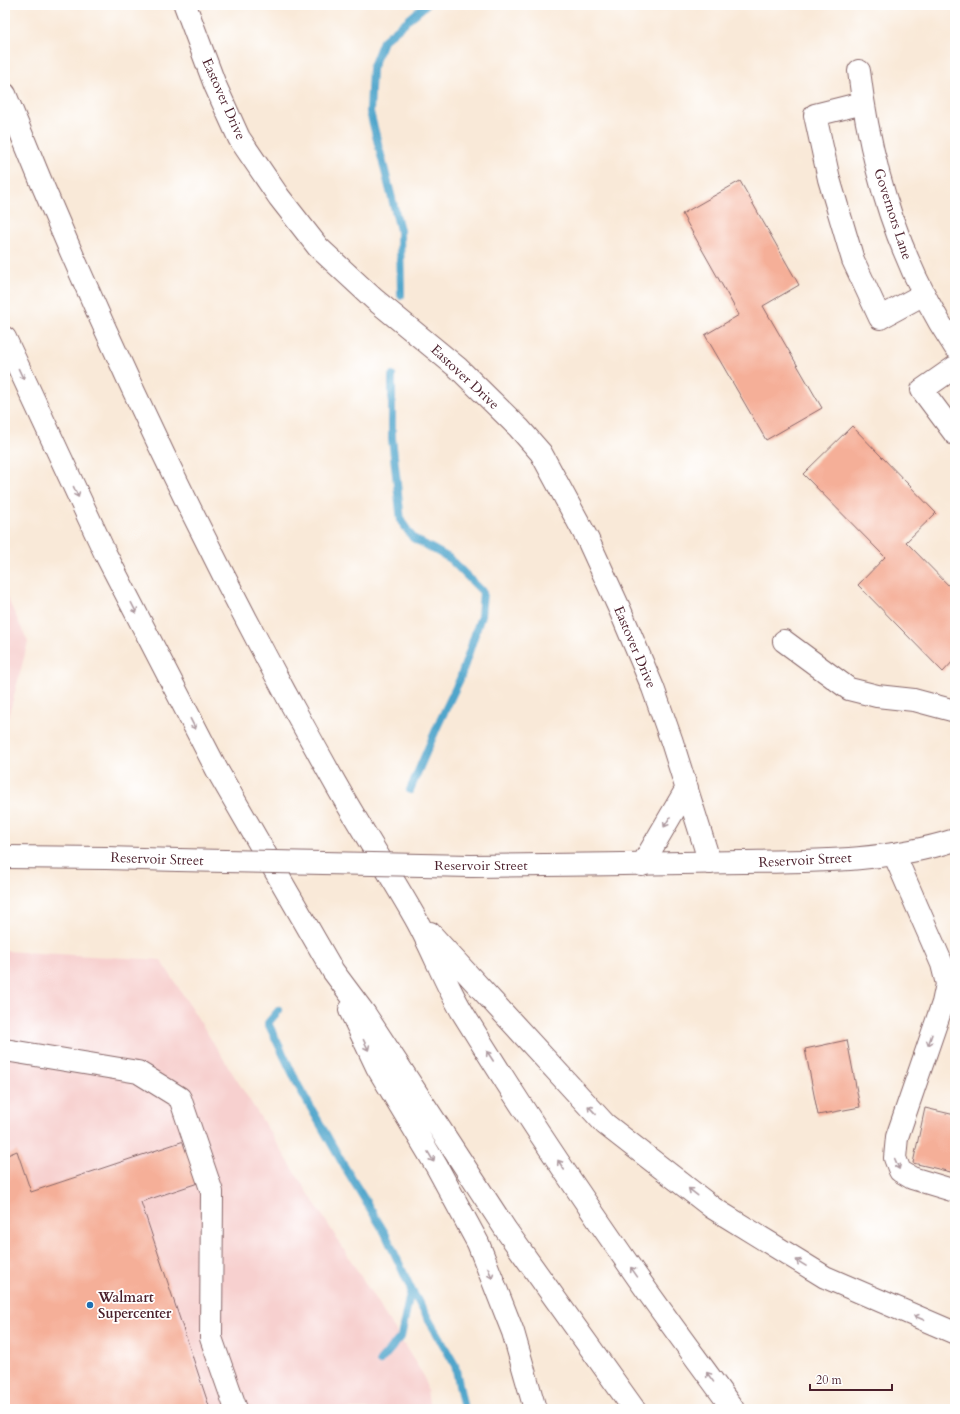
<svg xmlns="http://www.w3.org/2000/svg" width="960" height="1414" viewBox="0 0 960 1414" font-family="Cardo,serif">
<rect width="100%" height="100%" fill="#fff"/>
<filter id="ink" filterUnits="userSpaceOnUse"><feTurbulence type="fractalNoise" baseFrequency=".025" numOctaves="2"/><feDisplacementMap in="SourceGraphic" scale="8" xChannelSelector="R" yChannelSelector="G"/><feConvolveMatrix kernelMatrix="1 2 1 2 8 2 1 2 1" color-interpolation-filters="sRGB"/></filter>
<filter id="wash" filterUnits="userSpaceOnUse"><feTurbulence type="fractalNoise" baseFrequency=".012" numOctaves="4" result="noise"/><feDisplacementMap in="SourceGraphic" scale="16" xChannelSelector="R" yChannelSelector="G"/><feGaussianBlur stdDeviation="0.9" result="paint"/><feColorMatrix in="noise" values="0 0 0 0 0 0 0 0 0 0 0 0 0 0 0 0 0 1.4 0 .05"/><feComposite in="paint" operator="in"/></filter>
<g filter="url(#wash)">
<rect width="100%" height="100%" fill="#f9e9d8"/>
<path fill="#f7d0cf" d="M5 593 28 642 5 730Z
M5 951 161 960 425 1378 430 1409H5Z"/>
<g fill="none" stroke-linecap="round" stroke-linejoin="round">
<path stroke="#4fa5cb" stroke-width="8" d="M401 295 400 230 370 112 372 69 383 41 426 5
M392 376V438L401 521 413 538 449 558 483 592 481 616 460 679 438 725 410 790
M279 1010 268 1023 299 1087 343 1164 385 1233 411 1289 455 1365 464 1409
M380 1361 401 1337 411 1289"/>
</g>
<g id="blocks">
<path fill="#f5af98" d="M740 181 799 285 763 306 822 408 766 440 705 335 739 315 682 214Z
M852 426 936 513 906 542 955 592V659L943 672 858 585 885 557 803 474Z
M847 1040 860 1107 818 1115 805 1049Z
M925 1108 955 1115V1173L913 1163Z
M187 1140 201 1182 141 1202 210 1409H5V1156L17 1151 31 1192Z"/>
</g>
</g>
<g filter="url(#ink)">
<use href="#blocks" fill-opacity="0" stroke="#876668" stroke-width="1"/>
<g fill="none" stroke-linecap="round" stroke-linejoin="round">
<g stroke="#876668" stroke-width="24">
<path id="minor" d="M185 5 215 85 239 138 279 197 318 247 374 299 458 368 519 428 541 453 588 540 620 610 653 688 672 742 710 863
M859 71C871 169 900 265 955 347
M863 103 815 115 829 179 853 260 880 318 924 294
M955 367 922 390 955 434
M784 641 849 689 877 696 914 700 955 711
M894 854 942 964 947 984 943 1003 897 1137 895 1158 900 1171 912 1178 955 1191
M642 865 687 788
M5 1050 138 1072 180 1098 212 1192 211 1338 236 1409"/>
</g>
<g stroke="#876668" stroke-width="24">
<path id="major" d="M5 857 106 858 178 860
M471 866C561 865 652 864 742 862 813 861 887 862 955 840"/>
</g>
<g stroke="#876668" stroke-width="24">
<path id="highway" d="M5 94C101 333 212 566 339 790 363 832 389 872 413 914 432 946 444 983 464 1015 517 1101 573 1185 631 1268 664 1316 699 1362 733 1409
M5 338 105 553 217 770 333 971 365 1014 506 1230 634 1409
M430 933 605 1124 713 1208 825 1277 955 1333
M350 1010 377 1067 437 1167 478 1243 513 1332 535 1409"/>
</g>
<use href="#minor" stroke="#fff" stroke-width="22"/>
<use href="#major" stroke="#fff" stroke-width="22"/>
<use href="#highway" stroke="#fff" stroke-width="22"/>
<g stroke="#876668" stroke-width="24" stroke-linecap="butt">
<path id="major-bridge" d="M178 860 471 866"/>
</g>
<use href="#major-bridge" stroke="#fff" stroke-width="22"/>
</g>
<defs><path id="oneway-shaft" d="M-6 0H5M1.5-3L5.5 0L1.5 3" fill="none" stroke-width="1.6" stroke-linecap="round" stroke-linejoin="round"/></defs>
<g stroke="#ae9aa0">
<use href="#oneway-shaft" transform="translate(21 374) rotate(65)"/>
<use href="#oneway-shaft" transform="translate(76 492) rotate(65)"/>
<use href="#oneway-shaft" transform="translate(134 608) rotate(63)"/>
<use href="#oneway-shaft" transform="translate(193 724) rotate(63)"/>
<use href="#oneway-shaft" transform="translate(667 822) rotate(121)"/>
<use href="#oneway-shaft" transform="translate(930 1040) rotate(109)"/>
<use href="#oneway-shaft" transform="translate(366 1045) rotate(64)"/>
<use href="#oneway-shaft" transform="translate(490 1056) rotate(-123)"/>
<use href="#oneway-shaft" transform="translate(592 1110) rotate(-133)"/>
<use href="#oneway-shaft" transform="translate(431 1157) rotate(60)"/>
<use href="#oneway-shaft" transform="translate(897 1164) rotate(67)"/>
<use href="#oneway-shaft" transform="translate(561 1165) rotate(-123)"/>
<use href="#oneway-shaft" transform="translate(693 1192) rotate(-142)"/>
<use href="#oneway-shaft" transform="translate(801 1263) rotate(-148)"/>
<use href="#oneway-shaft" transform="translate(634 1272) rotate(-125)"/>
<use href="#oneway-shaft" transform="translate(490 1273) rotate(67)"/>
<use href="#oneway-shaft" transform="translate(919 1318) rotate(-157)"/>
<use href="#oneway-shaft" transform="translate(710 1377) rotate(-126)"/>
</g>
</g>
<circle fill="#1f6fb2" stroke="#fff" stroke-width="1.5" cx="90" cy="1305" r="4"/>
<g text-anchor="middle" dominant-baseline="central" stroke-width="3.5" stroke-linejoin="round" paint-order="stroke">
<g font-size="14" fill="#4a1f2b" stroke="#fff">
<text transform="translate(224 99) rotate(66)">Eastover Drive</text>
<text transform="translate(893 214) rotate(72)">Governors Lane</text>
<text transform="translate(465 377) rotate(43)">Eastover Drive</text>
<text transform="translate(635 647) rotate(67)">Eastover Drive</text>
<text transform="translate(157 859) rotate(2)">Reservoir Street</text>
<text transform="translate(805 860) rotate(-3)">Reservoir Street</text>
<text x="481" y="865">Reservoir Street</text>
</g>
<g font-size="14" font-weight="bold" fill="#4a1f2b" stroke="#fff" text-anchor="start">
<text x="98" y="1297">Walmart<tspan x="98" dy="16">Supercenter</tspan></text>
</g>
</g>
<rect width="960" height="1414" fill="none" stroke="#fff" stroke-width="20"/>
<path d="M810 1384v6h82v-6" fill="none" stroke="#4a1f2b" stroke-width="2"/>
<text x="816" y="1384" font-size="12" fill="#4a1f2b" stroke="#ffffff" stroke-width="3" paint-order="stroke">20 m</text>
</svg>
